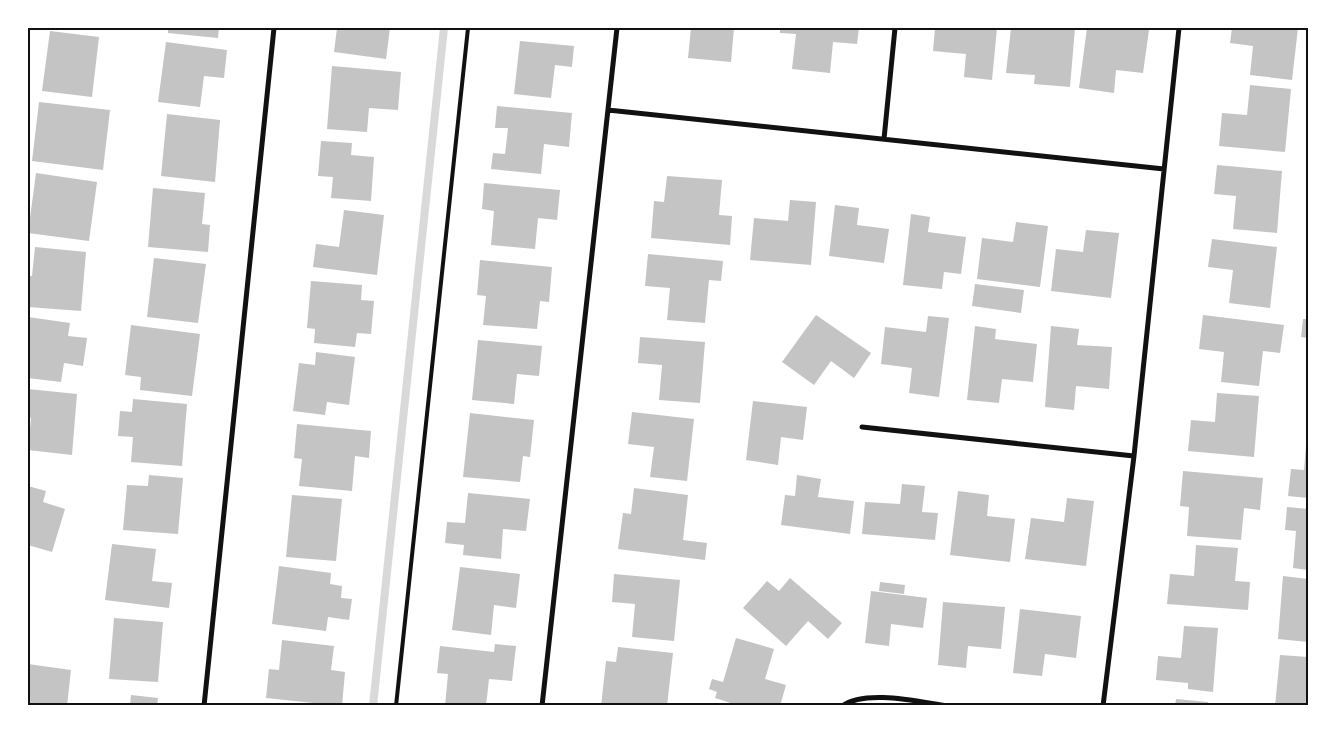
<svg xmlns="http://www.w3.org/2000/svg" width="1336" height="733" viewBox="0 0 1336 733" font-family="'Nunito Sans',sans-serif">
<rect width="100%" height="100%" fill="#fff"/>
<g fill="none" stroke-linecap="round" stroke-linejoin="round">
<path stroke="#d9d9d9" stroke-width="8" d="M373 706 444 28"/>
</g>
<path fill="#c4c4c4" d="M168 28H219L218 38 168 33Z
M337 28H390L386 59 334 52Z
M691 28H734L731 62 688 58Z
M780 28H859L857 44 833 42 830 73 792 69 796 34 780 33Z
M935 28H997L992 80 964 77 966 54 933 51Z
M1011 28H1075L1070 87 1034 84 1035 75 1006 73Z
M1087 28H1127L1149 30 1143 73 1116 70 1114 93 1079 88Z
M1232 28H1298L1292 80 1250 75 1253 46 1230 43Z
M50 31 99 37 92 97 42 91Z
M520 41 574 46 572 67 555 65 551 98 514 94Z
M166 42 227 50 224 78 204 76 200 107 158 102Z
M332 66 401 72 398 110 369 108 367 132 327 129Z
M1250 85 1291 89 1285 152 1219 146 1222 113 1247 115Z
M39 102 110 110 103 170 32 161Z
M497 106 572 113 569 147 544 144 541 174 491 169 493 153 505 154 508 128H495Z
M167 114 220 120 215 182 161 176Z
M321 141 352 143 351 155 374 157 371 201 331 198 333 177 318 176Z
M1217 165 1282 171 1277 233 1233 229 1236 196 1214 194Z
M36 173 97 182 89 241 28 233Z
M667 176 722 180 719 215 732 216 730 245 651 238 654 201 664 202Z
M484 183 560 190 557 220 538 218 535 249 491 245 494 211 482 209Z
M153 188 205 193 202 224 210 225 208 252 148 247Z
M790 200 816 202 811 265 750 260 754 218 788 221Z
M835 205 859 208 857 225 889 229 884 263 829 256Z
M344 210 384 215 377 275 313 267 316 244 339 247Z
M911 214 930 217 928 232 966 237 961 274 944 272 942 289 903 285Z
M1016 222 1048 226 1040 287 977 279 982 238 1013 242Z
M1086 230 1119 233 1111 298 1051 291 1056 249 1083 252Z
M1212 239 1277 247 1270 308 1229 303 1233 270 1208 267Z
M35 247 86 252 81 311 28 307V276H32Z
M648 254 723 261 721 281 709 280 705 323 667 320 670 288 645 286Z
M154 258 206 264 198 323 147 317Z
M480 260 552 267 549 302 540 301 537 329 483 325 486 296 477 295Z
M311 281 362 285 361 300 374 301 371 334 357 333 355 347 314 343 315 329 307 328Z
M975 284 1024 290 1021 313 972 306Z
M816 315 871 353 854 378 831 361 814 385 782 362Z
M1203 315 1284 325 1280 353 1263 351 1259 386 1221 382 1224 352 1199 349Z
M928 316 949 318 939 397 909 393 912 368 881 364 885 327 926 332Z
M28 317 70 323 68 336 87 338 83 366 64 363 61 382 28 378Z
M1303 319H1308V338L1301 337Z
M131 325 200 334 192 396 140 390 141 377 125 375Z
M975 326 996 329 995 339 1037 344 1033 382 1002 379 999 403 967 400Z
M1051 326 1079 329 1077 345 1112 347 1109 389 1076 386 1074 410 1045 407Z
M640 337 705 342 700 403 659 400 662 365 638 363Z
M478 340 542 346 539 376 517 374 514 404 472 400Z
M316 352 355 357 349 405 327 402 325 415 293 411 299 363 315 365Z
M28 389 77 394 72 455 28 450 31 418 28 417Z
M1217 393 1259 396 1254 457 1188 451 1191 420 1215 422Z
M133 399 187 404 182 466 131 462 133 437 118 436 120 411 132 412Z
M753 401 807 407 803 440 781 437 778 465 746 460Z
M632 412 694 419 687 481 650 477 654 447 628 444Z
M470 413 534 420 530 457 523 456 520 482 463 477Z
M297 424 371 431 369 458 355 456 352 491 299 486 302 459 294 458Z
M1307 433 1308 498 1288 496 1291 469 1304 470Z
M1183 471 1263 478 1260 510 1244 508 1241 540 1187 536 1189 507 1180 506Z
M149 475 183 478 178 534 123 530 127 485 148 486Z
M797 475 821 479 818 497 854 501 850 534 781 525 785 495 795 496Z
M902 484 925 486 922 512 938 513 935 540 862 534 865 502 900 504Z
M28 486 46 491 43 502 65 509 52 552 28 545Z
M634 488 688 495 683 540 707 543 705 560 618 549 623 513 631 514Z
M958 491 989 495 987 516 1015 519 1010 562 950 555Z
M468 493 530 499 526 531 503 529 501 559 463 555 464 545 445 543 447 522 465 523Z
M292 495 342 499 336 561 286 557Z
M1067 498 1094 501 1086 566 1025 559 1031 518 1064 522Z
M1287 507 1308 509V570L1293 568 1296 531 1285 530Z
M112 544 156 549 152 581 172 583 169 608 105 600Z
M1196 545 1238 548 1235 581 1250 582 1248 610 1167 604 1170 574 1194 576Z
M279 566 331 573 330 584 342 586 341 598 352 599 349 620 328 617 326 631 272 624Z
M460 567 520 574 516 608 494 605 491 635 452 630Z
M614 574 680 580 674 641 632 637 635 604 612 602Z
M1283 576 1308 579V642L1278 639Z
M790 578 842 623 828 639 808 621 786 646 743 608 767 581 779 591Z
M880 582 905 585 904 594 879 591Z
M871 591 927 598 923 628 891 624 889 646 865 643Z
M943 602 1005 607 1001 649 968 646 966 668 938 665Z
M1020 609 1081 616 1076 658 1045 654 1042 676 1013 673Z
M114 618 163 622 158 682 109 679Z
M1184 626 1218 628 1213 692 1188 689V683L1156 680 1158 656 1181 658Z
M736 638 774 649 765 679 786 685 780 706H740L715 698 717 692 709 689 712 679 723 682Z
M282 640 334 646 331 670 345 672 342 706 266 698 269 669 279 670Z
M495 644 516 646 512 681 489 679 486 706H445L448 674 437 673 440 646 494 652Z
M618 647 673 653 667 706H601L606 661 616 662Z
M1280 655 1308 657V706H1275Z
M28 664 71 670 67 706H28Z
M131 695 158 698 157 706H130Z
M1176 699 1208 702V706H1175Z"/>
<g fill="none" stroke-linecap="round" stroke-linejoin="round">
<path stroke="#111" stroke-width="4" d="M396 706 468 28"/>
<path stroke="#111" stroke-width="5" d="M608 110 1164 169
M884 139 895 28
M862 427 1134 456
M204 706 274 28
M542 706 617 28
M842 706C866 689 919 702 947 706
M1103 706 1134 456 1179 28"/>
</g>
<rect width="1336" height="733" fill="none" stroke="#ffffff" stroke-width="58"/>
<rect x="29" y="29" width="1278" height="675" fill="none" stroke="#111" stroke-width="2"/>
</svg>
